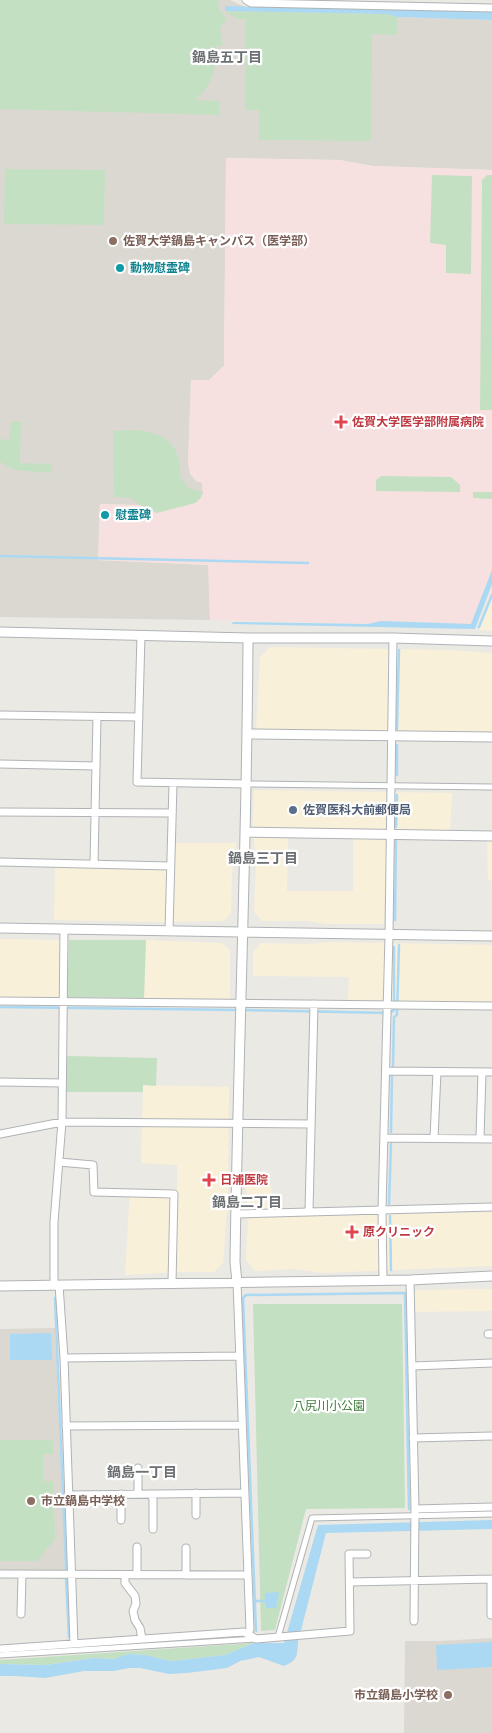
<svg xmlns="http://www.w3.org/2000/svg" width="492" height="1733" viewBox="0 0 492 1733" font-family="Raleway,'Noto Sans JP',sans-serif">
<rect width="100%" height="100%" fill="#ebe9e3"/>
<path fill="#f9f0da" d="M492 595V631L479 630Z
M270 647 449 650 492 653V733L256 730 260 657Z
M254 790 452 793 450 831 288 829 287 891H353V839H387L384 924H327L308 921H262L254 912 256 864 253 829Z
M487 841H492V881L488 880Z
M175 843H236L232 873 231 913 224 921 159 922 54 920 55 865 174 868Z
M0 939 60 940 59 997H0Z
M146 940 222 943 230 950V999L144 998Z
M332 942 492 945V1003L348 1002 349 977 253 976V952L261 943 307 944Z
M143 1085 229 1087 228 1196 223 1263 214 1272H178L125 1275 130 1189H177V1165L141 1163Z
M246 1184 271 1185 273 1217 492 1212V1266L323 1273 294 1269 255 1271 246 1260 248 1218Z
M492 1289V1311L413 1312V1294L416 1290Z"/>
<path fill="#dbd8d1" d="M0 0H230L254 11 388 14 397 17 492 20V170L373 166 339 160 226 158 224 366 209 380 191 381 188 464 202 483 203 493 183 507 100 504 98 560 209 565 210 620 0 617Z
M55 1328 65 1570H0V1329Z
M492 1638V1733H404L405 1641H440Z"/>
<path fill="#f7e1e0" d="M226 158 339 160 373 166 492 170V570L471 624 381 621 368 624 210 620 208 565 98 560 100 504 140 505 153 512 183 507 203 493 202 483 196 481 190 474 188 464 191 380H209L224 366Z"/>
<path fill="#c4e0c2" d="M0 0H219C216 7 222 14 227 19L220 28 223 46H216C216 68 213 86 195 100L219 101V115L0 109Z
M225 11 388 14 397 17V35L372 34 371 141 259 140V110H245L246 19 235 18Z
M5 169 105 170 104 225 4 224Z
M432 175 472 176 471 274 446 273V245L430 243Z
M487 175H492V410H480L482 180Z
M11 421 21 422 20 463 52 464 51 473 14 470 0 462V439L9 440Z
M131 430C163 431 182 443 180 477L188 488 203 493 200 499 195 503 157 513 140 505 131 498 114 497 113 431Z
M381 476 451 477 460 485V492L376 491V480Z
M473 492H492V499L473 498Z
M69 940H146L144 998 67 997Z
M68 1056 157 1058 156 1086 143 1085V1092H64L65 1059Z
M253 1304H402L405 1508 306 1509 275 1630 261 1631Z
M0 1440H53V1454H43V1481H53L55 1539 37 1561H0Z
M254 1643 225 1655 171 1661 145 1655 128 1654 114 1659 94 1658 46 1665 0 1664V1660Z"/>
<path fill="#abd8f3" d="M225 6 492 12V20L397 17 387 14 225 11Z
M492 570V584L475 629 232 624 233 622 368 624 381 621 471 624Z
M51 1333 52 1360H10V1334Z
M492 1520V1529L326 1533 298 1642C297 1656 298 1660 284 1666L259 1657 240 1661 227 1668 187 1673 169 1674 140 1668H129L114 1671H84L45 1678 15 1676H0V1664L46 1665 94 1658 114 1659 128 1654 145 1655 171 1661 225 1655 254 1643H284L318 1525Z
M279 1592 276 1608H266L265 1593Z
M492 1642V1667L437 1670 436 1645Z"/>
<g fill="none" stroke-linecap="round" stroke-linejoin="round">
<path stroke="#abd8f3" stroke-width="2.5" d="M0 556 308 563
M479 627 492 595
M397 729 399 650
M397 745V775
M396 827 397 795
M395 920 396 841
M0 1007 238 1010
M244 1010 390 1013 394 1010V947
M393 1066 394 1017 397 1015 399 945
M391 1132 392 1076
M389 1204 391 1144
M390 1216 391 1270
M55 1298 66 1569
M66 1579 69 1637
M255 1601H265
M256 1631 243 1298 246 1295 405 1293 409 1509"/>
<g stroke="#b0b3b6" stroke-width="7">
<path id="pedestrian" d="M246 784 492 787
M278 1637 312 1518 492 1514
M0 1655 256 1639"/>
</g>
<g stroke="#b0b3b6" stroke-width="9">
<path id="minor" d="M246 0 251 3 492 8
M141 635 137 782 246 784
M0 715 139 717
M0 764 96 766
M0 812 172 813
M0 862 170 866
M94 864 97 717
M169 930 173 784
M0 1001 492 1006
M386 1071 492 1072
M0 1082 62 1083
M0 1134 62 1122 311 1124
M384 1138 492 1139
M434 1138 437 1072
M480 1138 482 1072
M59 1162 93 1165 94 1192 174 1194 172 1283
M309 1211 314 1004
M236 1214 492 1207
M383 1279 382 1210 389 935 393 638
M410 1280 415 1509 414 1621
M54 1285V1222L62 1122 64 929
M59 1285 64 1358 74 1644
M488 1334H492
M64 1358 240 1356
M413 1366 492 1363
M66 1426 242 1425
M413 1438 492 1436
M138 1468V1494
M196 1493V1515
M121 1494V1520
M151 1494 153 1499V1529
M68 1495 245 1493
M415 1509 492 1507
M186 1548V1575
M0 1574 248 1575
M125 1575V1583L135 1596 136 1604 133 1611 135 1620 140 1628 142 1639
M137 1575V1547
M491 1579V1615
M350 1582 492 1579
M21 1614 22 1574
M248 1634 256 1639 350 1631 349 1554H367
M0 1649 244 1632 248 1634 250 1629 237 1282"/>
</g>
<g stroke="#b0b3b6" stroke-width="11">
<path id="tertiary" d="M0 632 248 638H393L492 641
M247 734 492 737
M245 832 492 836
M0 928 492 936
M237 1282 235 1262C238 1054 247 846 248 638
M0 1286 410 1280 492 1276"/>
</g>
<use href="#pedestrian" stroke="#fff" stroke-width="5"/>
<use href="#minor" stroke="#fff" stroke-width="7"/>
<use href="#tertiary" stroke="#fff" stroke-width="9"/>
</g>
<g fill="#8d6e63" stroke="#fff" stroke-width="2">
<circle cx="113" cy="241" r="5"/>
<circle cx="31" cy="1501" r="5"/>
<circle cx="448" cy="1695" r="5"/>
</g>
<g fill="#0f9aa8" stroke="#fff" stroke-width="2">
<circle cx="120" cy="268" r="5"/>
<circle cx="105" cy="515" r="5"/>
</g>
<g fill="#e0444e" stroke="#fff" stroke-width="2">
<path d="M338.5 414.5h5v5h5v5h-5v5h-5v-5h-5v-5h5z"/>
<path d="M206.5 1172.5h5v5h5v5h-5v5h-5v-5h-5v-5h5z"/>
<path d="M349.5 1224.5h5v5h5v5h-5v5h-5v-5h-5v-5h5z"/>
</g>
<circle fill="#5c6f8a" stroke="#fff" stroke-width="2" cx="293" cy="810" r="5"/>
<g text-anchor="middle" dominant-baseline="central" stroke-width="4.5" stroke-linejoin="round" paint-order="stroke">
<g font-size="12" font-weight="bold" fill="#785e54" stroke="#fff" text-anchor="start">
<text x="123" y="241">佐賀大学鍋島キャンパス（医学部）</text>
<text x="41" y="1501">市立鍋島中学校</text>
<text x="438" y="1695" text-anchor="end">市立鍋島小学校</text>
</g>
<g font-size="12" font-weight="bold" fill="#0d838f" stroke="#fff" text-anchor="start">
<text x="130" y="268">動物慰霊碑</text>
<text x="115" y="515">慰霊碑</text>
</g>
<g font-size="12" font-weight="bold" fill="#be3a42" stroke="#fff" text-anchor="start">
<text x="352" y="422">佐賀大学医学部附属病院</text>
<text x="220" y="1180">日浦医院</text>
<text x="363" y="1232">原クリニック</text>
</g>
<g font-size="12" font-weight="bold" fill="#4e5e75" stroke="#fff" text-anchor="start">
<text x="303" y="810">佐賀医科大前郵便局</text>
</g>
<g font-size="12" fill="#407c3f" stroke="#fff">
<text x="329" y="1406">八尻川小公園</text>
</g>
<g font-size="14" font-weight="bold" fill="#6c7073" stroke="#fff">
<text x="227" y="57">鍋島五丁目</text>
<text x="263" y="858">鍋島三丁目</text>
<text x="247" y="1202">鍋島二丁目</text>
<text x="142" y="1472">鍋島一丁目</text>
</g>
</g>
</svg>
